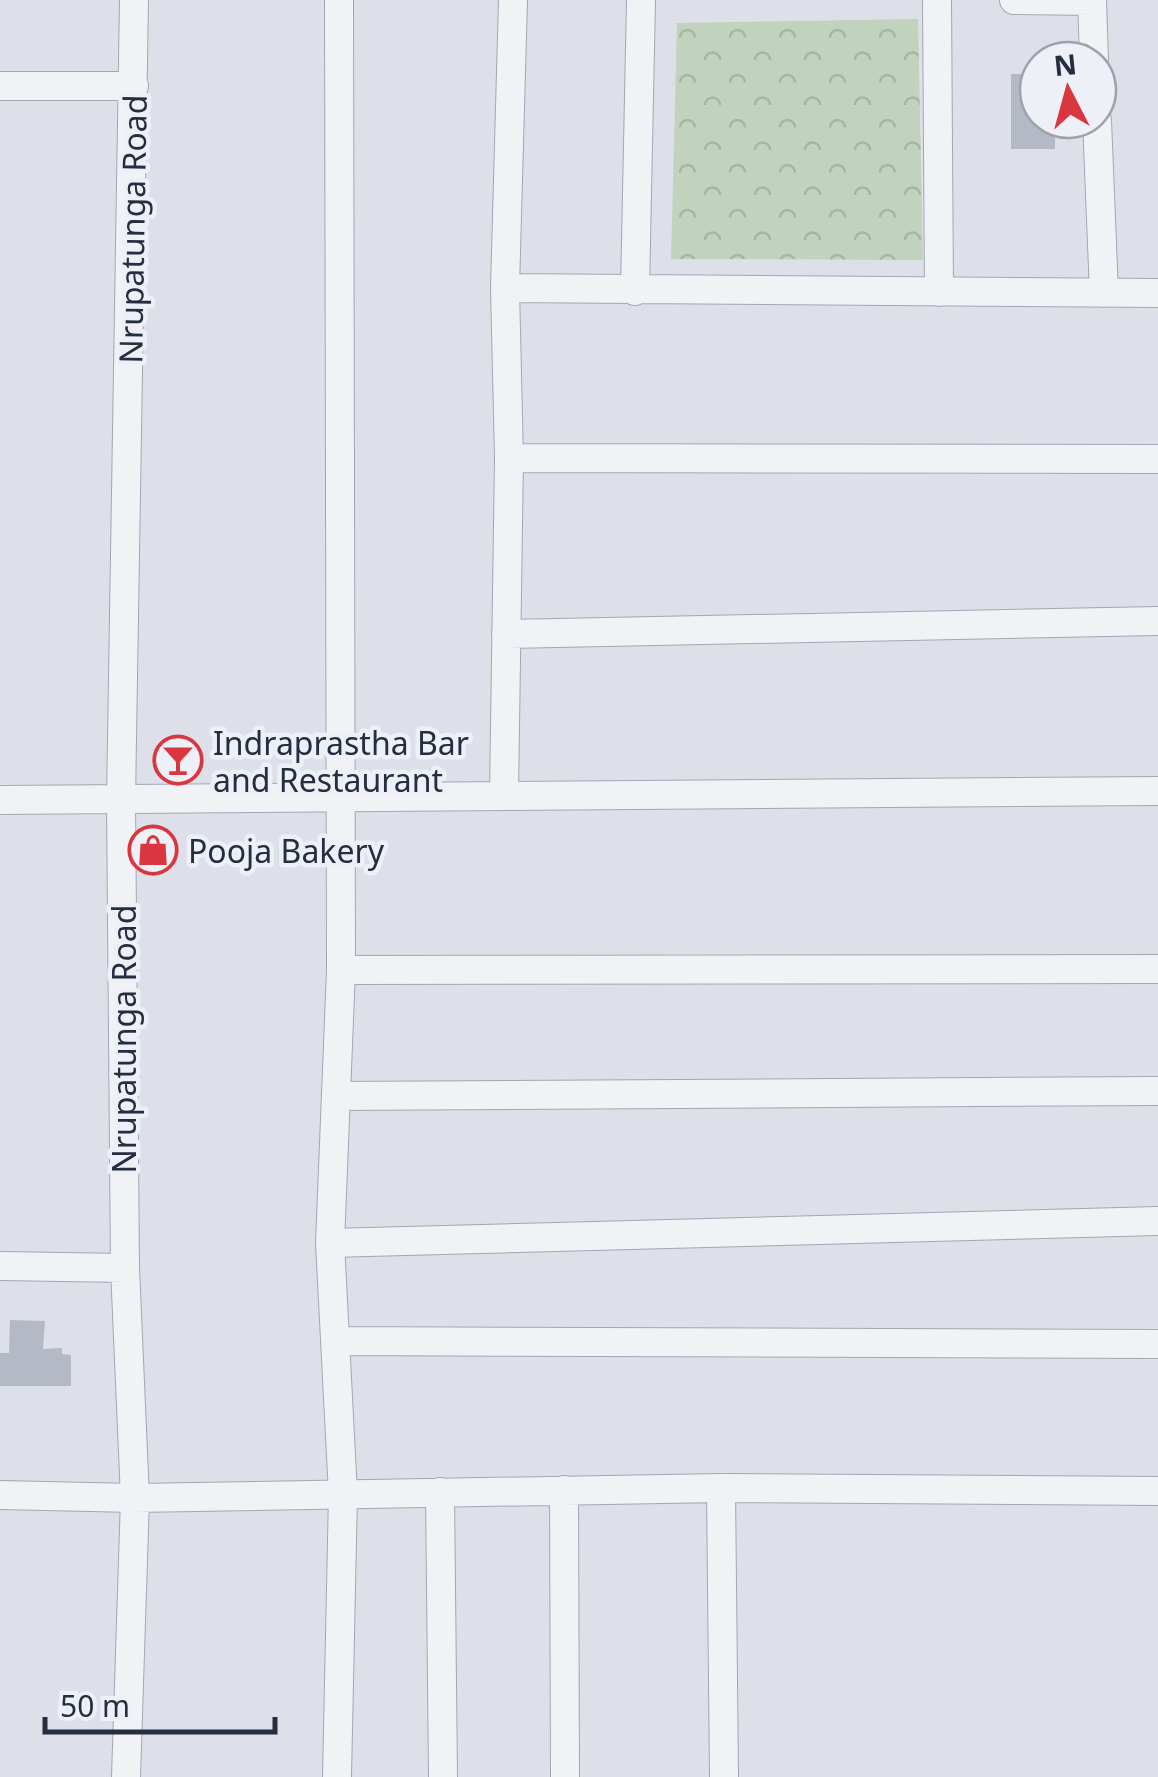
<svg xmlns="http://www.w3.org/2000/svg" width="1158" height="1777" viewBox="0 0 1158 1777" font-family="'Noto Sans',sans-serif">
<defs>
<pattern id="park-crowns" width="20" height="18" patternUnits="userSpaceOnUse" patternTransform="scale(2.5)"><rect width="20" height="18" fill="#c1d3bd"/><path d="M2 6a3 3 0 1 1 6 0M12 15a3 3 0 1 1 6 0" fill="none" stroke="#a6b5a4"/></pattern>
</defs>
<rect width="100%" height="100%" fill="#dde0e8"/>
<path fill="url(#park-crowns)" d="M918 19 923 260 671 259 677 23Z"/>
<path fill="#b4b9c6" d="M1011 74H1038V120H1055V149H1011Z
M10 1320 45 1321 43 1349 62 1348V1354L71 1355V1386H0V1353H9Z"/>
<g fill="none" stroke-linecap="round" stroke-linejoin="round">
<g stroke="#a2a7b2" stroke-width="30">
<path id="minor" d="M937 0 939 292
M1014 0 1092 1
M1092 0 1094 60
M0 86H134
M1097 120 1104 293
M505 288 1158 293
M635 291 641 0
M509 458 1158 459
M506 634 1158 621
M504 795 509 458 505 288 513 0
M0 800 1158 791
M341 970 1158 969
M336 1096 1158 1091
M330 1243 1158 1221
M0 1266 125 1268
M335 1341 1158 1344
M721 1488 724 1777
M564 1490 565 1777
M440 1492 443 1777
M0 1495 135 1498 721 1488 1158 1491
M126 1777 135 1498 125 1268 121 801 134 0
M337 1777 343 1494 330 1243 341 970 339 0"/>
</g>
<use href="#minor" stroke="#f0f2f6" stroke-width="28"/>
</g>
<defs>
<g id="bar-ring" transform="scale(2.5)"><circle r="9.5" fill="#edf0f6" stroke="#d9363f" stroke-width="1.5"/><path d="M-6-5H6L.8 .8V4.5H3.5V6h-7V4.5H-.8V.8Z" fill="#d9363f"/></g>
<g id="shop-ring" transform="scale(2.5)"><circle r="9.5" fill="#edf0f6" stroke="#d9363f" stroke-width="1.5"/><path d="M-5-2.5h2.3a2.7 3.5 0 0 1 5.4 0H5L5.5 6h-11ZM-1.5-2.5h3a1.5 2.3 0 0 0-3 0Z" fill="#d9363f"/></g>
</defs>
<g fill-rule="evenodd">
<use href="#bar-ring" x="178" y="760"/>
<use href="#shop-ring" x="153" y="850"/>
</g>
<g text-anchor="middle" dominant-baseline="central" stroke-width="9" stroke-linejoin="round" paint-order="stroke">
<g font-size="32" fill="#252d40" stroke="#edf0f6">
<text transform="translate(132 229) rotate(-89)">Nrupatunga Road</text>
<text transform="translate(123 1039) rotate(-90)">Nrupatunga Road</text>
</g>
<g font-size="32" fill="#252d40" stroke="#edf0f6" text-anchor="start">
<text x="213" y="742">Indraprastha Bar<tspan x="213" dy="37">and Restaurant</tspan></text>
<text x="188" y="850">Pooja Bakery</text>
</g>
</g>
<g transform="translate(1068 90) rotate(354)"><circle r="48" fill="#edf0f6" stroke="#9da2ad" stroke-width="2.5"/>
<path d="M0-8L18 38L0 25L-18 38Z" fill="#d9363f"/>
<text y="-15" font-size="28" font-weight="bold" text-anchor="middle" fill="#252d40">N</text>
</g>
<path d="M45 1717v15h230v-15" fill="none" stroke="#252d40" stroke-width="5"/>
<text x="60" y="1717" font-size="30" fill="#252d40" stroke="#edf0f6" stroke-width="8" paint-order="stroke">50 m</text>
</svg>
